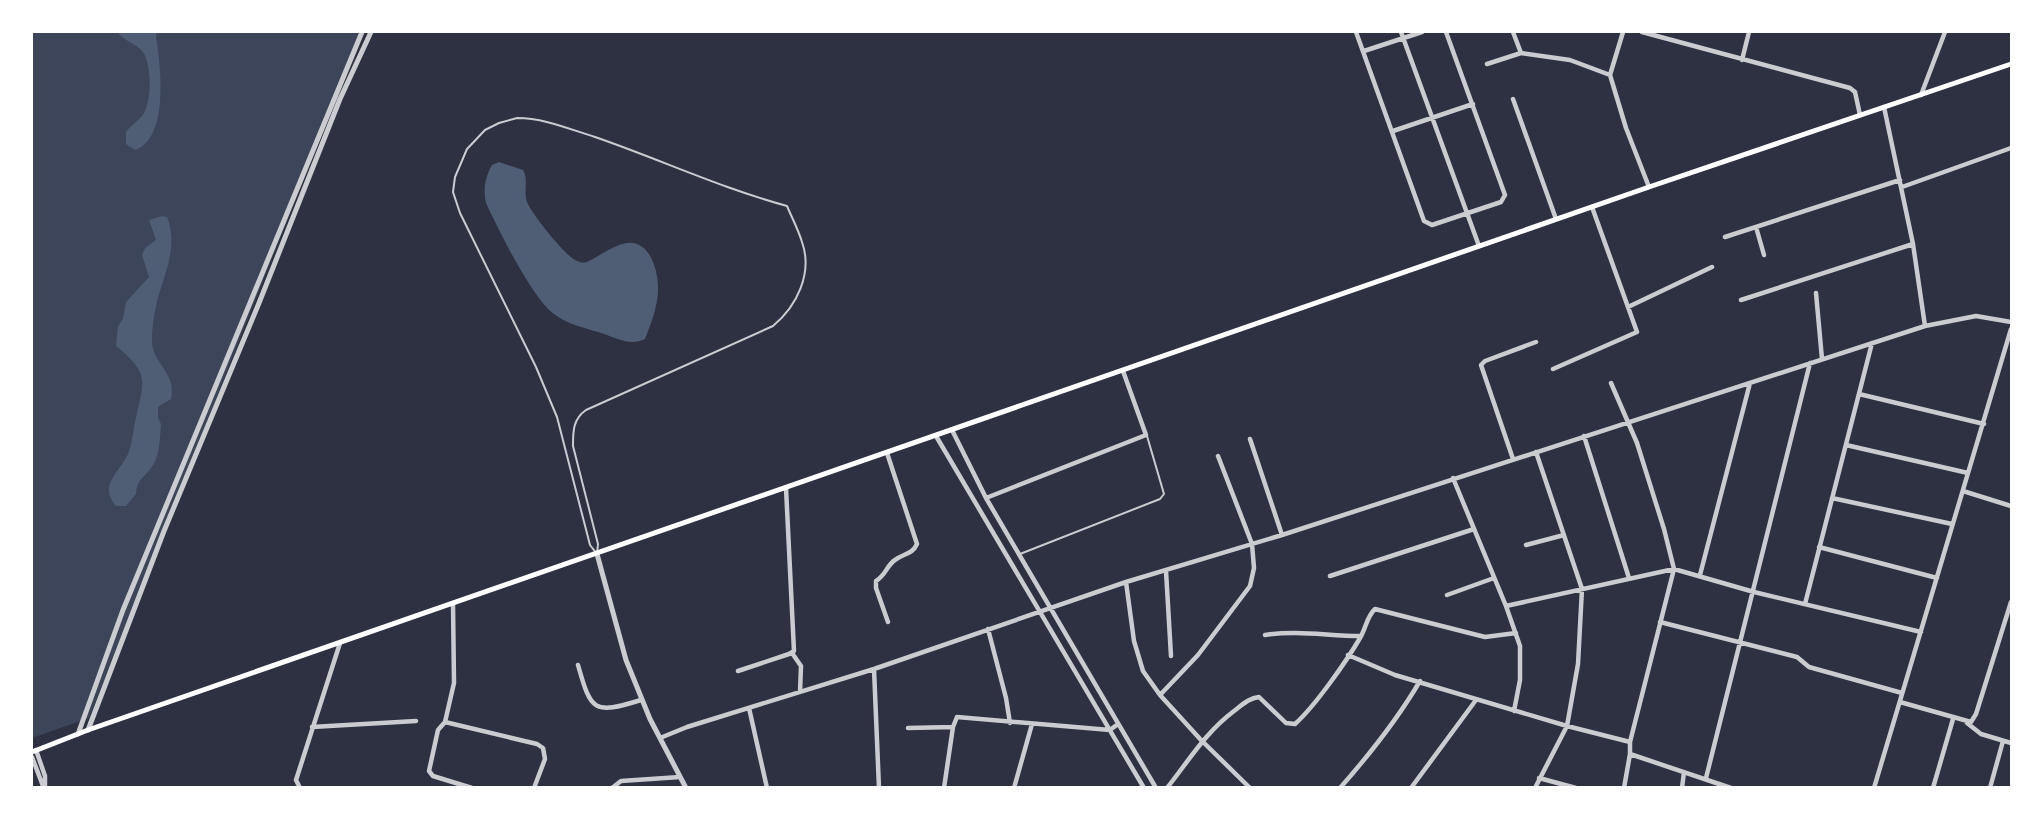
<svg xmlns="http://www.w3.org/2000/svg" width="2043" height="819" viewBox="0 0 2043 819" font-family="Karla,sans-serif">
<rect width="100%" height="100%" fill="#2d3142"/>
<path fill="#3c4559" d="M32 32H362L89 718 32 738Z"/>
<path fill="#4f5d75" d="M117 32H157L156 37C161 66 169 139 135 150L126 144V132C131 125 137 122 142 116 152 104 152 65 143 52 137 44 124 41 117 32Z
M499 162 523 170C529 180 523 190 527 202 532 214 565 256 577 261 582 263 582 263 587 262 599 256 614 245 627 243 651 240 659 273 658 292 657 308 651 324 645 339 631 346 618 339 604 334 589 329 566 324 554 314 532 298 498 229 486 203 483 188 485 178 492 165Z
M162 216 167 217C177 243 168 266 160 291 156 302 152 327 152 339 151 364 177 371 171 399L158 407V418L161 424C160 437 160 454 153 465 145 478 137 478 136 494L126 506H116C98 485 119 473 128 454 132 444 133 432 135 422 143 382 152 375 116 346L118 326 123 319 126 302 149 277 142 255 145 248 156 240 149 220Z"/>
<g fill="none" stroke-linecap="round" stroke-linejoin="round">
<path stroke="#caccd0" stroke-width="2" d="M517 118C544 118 569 129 595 137 659 159 721 188 787 206 792 218 798 229 802 242 813 273 797 306 773 326L586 410C573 419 573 431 573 446L598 544 597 554 590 545 557 417 536 367 460 213 453 192 455 177 467 149 485 130 499 123Z
M1020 554 1160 499 1164 494 1147 436"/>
<path stroke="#caccd0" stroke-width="4.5" d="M1356 32 1424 221 1432 225 1501 202 1505 195 1446 32
M1401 32 1479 246
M1513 32 1521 53
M1623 32 1610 75 1626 128 1649 187
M1642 32 1850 88 1855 92 1860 115
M1364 51 1422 32
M1742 60 1749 32
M1487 64 1521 53 1570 60 1610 75
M1921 95 1945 32
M1513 99 1556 219
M1884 107 1913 244 1925 326
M1393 131 1473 104
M1902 187 2011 148
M1756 227 1764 255
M1725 237 1900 180
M1816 293 1822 359
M1741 300 1913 244
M1628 307 1712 267
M1553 369 1637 332 1592 207
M1611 383 1637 443 1664 529 1674 569 1630 742
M1859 394 1984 424
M952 430 986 498 1156 788
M936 436 1144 788
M1584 436 1629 578
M1250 439 1282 535
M1846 445 1968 473
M887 453 917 544C912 555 904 553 895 560 887 565 886 575 876 581V588L888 622
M1513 459 1481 365 1485 361 1536 342
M1453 478 1506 606 1520 646V680L1514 711
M1963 491 2011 506
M986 498 1146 435 1123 371
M1832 498 1952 524
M1526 545 1564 535
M1819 547 1937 578
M1166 571 1171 656
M1700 575 1750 383
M1330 576 1474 529
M1126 582 1134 641 1143 671 1160 695 1201 740 1250 788
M1447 595 1494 578
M453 603 454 683 445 722 438 730 429 771 433 776 472 788
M1805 604 1872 343
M1506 606 1674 569 1754 592 1921 632
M1660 622 1797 657 1809 667 1902 693
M988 629 1006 698 1010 723
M1265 635C1297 630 1328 636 1361 636
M792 653 801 666 800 692
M1348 655 1395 675 1567 726 1630 742V754L1731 788
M578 665C591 711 593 715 641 700
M874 669 879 788
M738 671 789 654 794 651 786 488
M1160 695 1198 655 1250 586 1254 568 1252 544 1218 456
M1900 702 1971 722 1976 714 2011 602
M749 708 767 788
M445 722 537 744 543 748 545 759 534 788
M1967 723 1981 734 2011 743
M312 727 416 721
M908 728 953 727
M660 738 687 727 874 669 1126 582 1282 535 1925 326 1976 316 2011 322
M36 750 45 776V788
M32 757 43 786
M1539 778 1576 788
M1706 778 1810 363
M300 788 296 780 340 643
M612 788 621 781 680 777
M944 788 953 727 957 717 1110 730 1118 724
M1014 788 1032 724
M1167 788C1190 759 1205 733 1234 711 1242 705 1249 698 1259 697L1286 723 1295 724C1315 706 1346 662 1360 638 1366 628 1367 616 1375 609L1485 637 1516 633
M1340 788C1370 754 1397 720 1420 681
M1411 788 1476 700
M1535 788 1567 726 1578 664 1582 589 1536 452
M1624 788 1630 754
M1682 788 1684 772
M1874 788 2011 329
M1933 788 1953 719
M1990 788 2003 741"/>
<path stroke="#caccd0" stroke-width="5" d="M597 554 626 660 650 719 686 788
M88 730 164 531 259 303 340 99 371 32
M78 734 123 610 362 32"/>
<path stroke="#fff" stroke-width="5" d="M32 752 88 730 1649 187 2011 64"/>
</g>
<rect width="2043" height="819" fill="none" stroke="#ffffff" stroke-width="66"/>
</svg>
